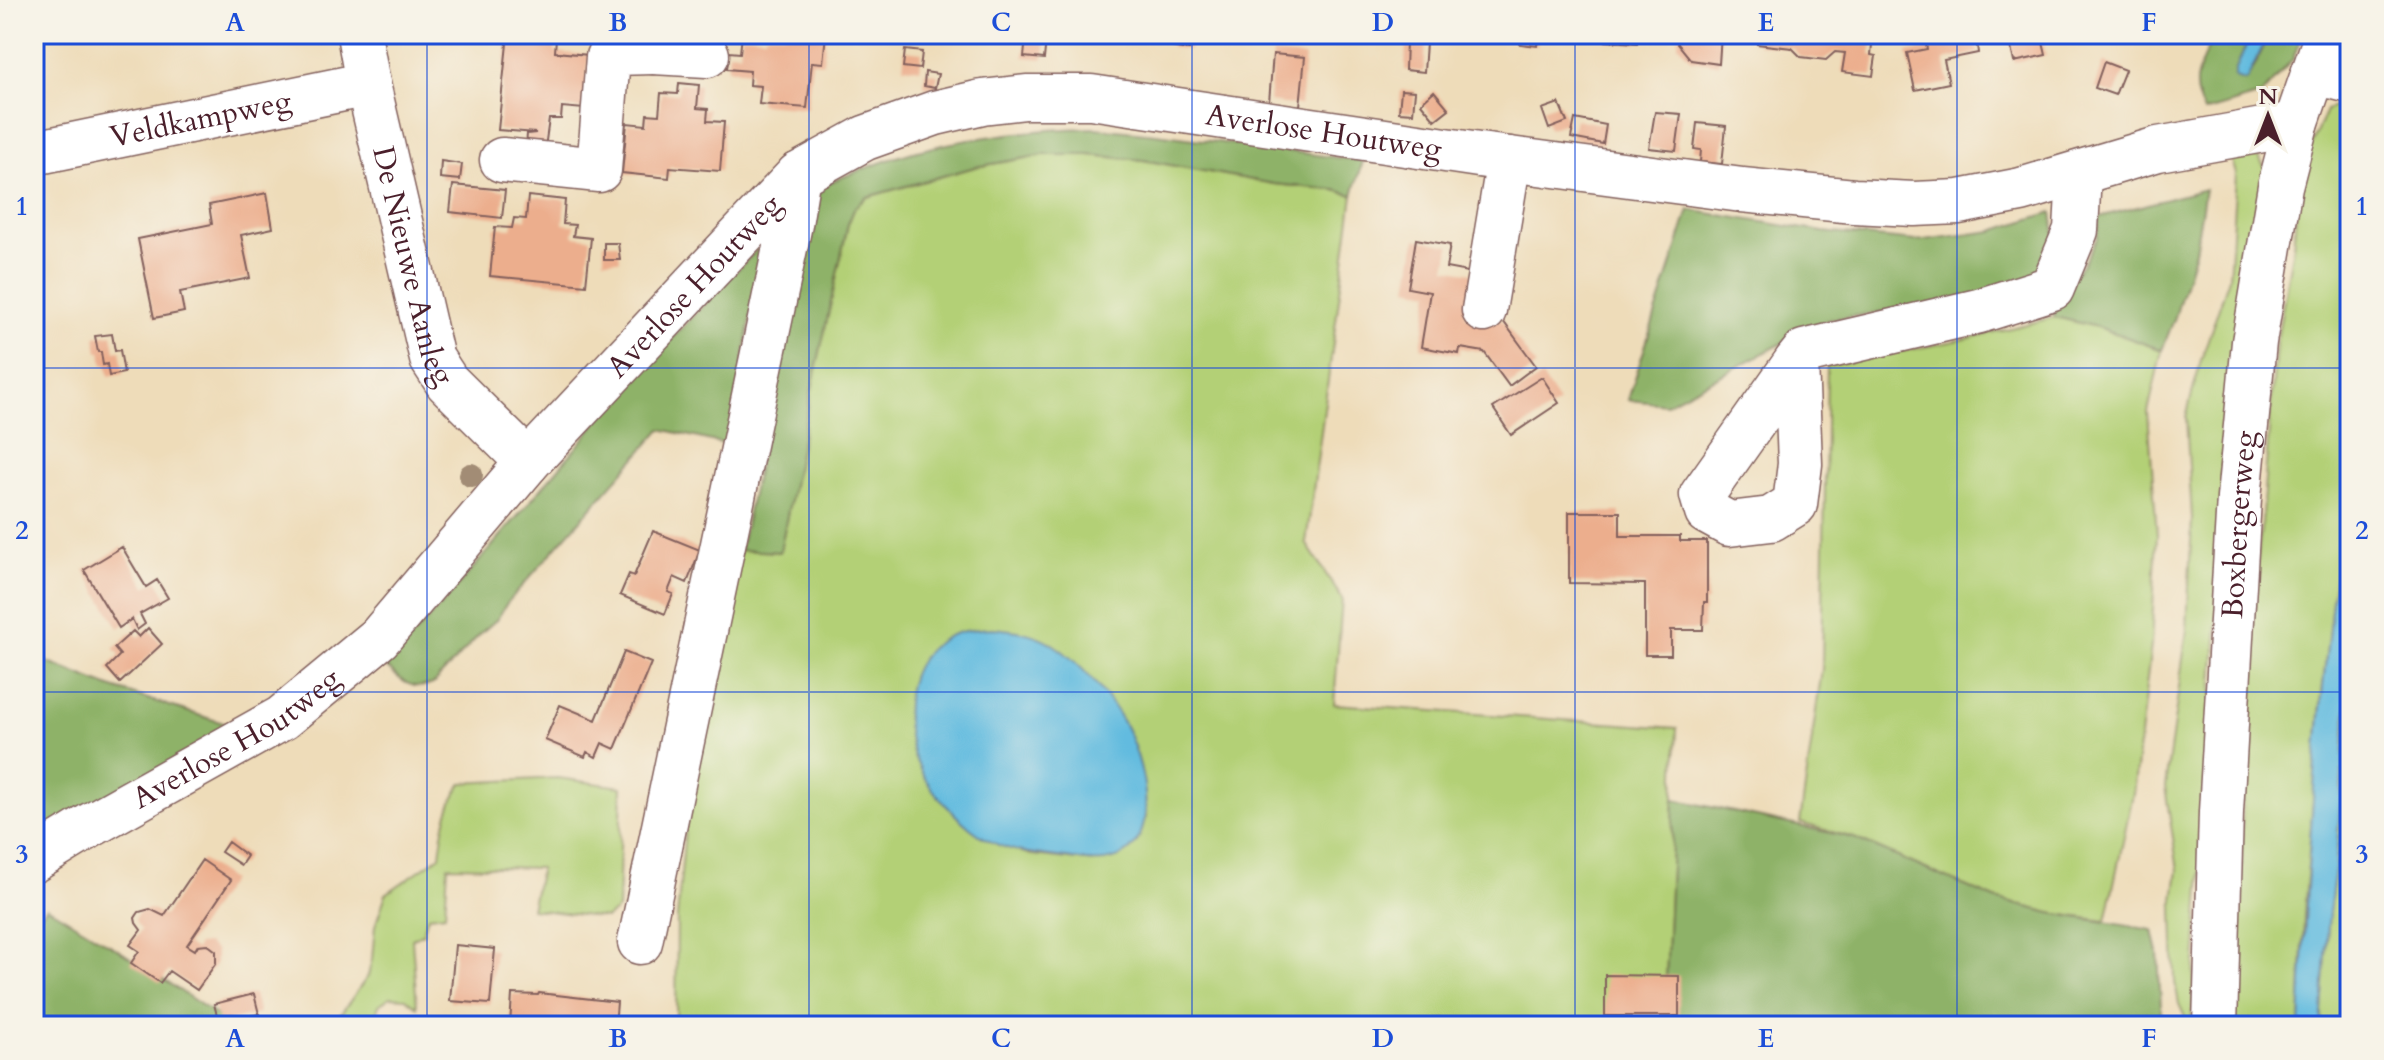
<svg xmlns="http://www.w3.org/2000/svg" width="2384" height="1060" viewBox="0 0 2384 1060" font-family="Cardo,serif">
<rect width="100%" height="100%" fill="#f7f3e8"/>
<filter id="ink" filterUnits="userSpaceOnUse"><feTurbulence type="fractalNoise" baseFrequency=".0125" numOctaves="2"/><feDisplacementMap in="SourceGraphic" scale="16" xChannelSelector="R" yChannelSelector="G"/><feConvolveMatrix kernelMatrix="1 2 1 2 8 2 1 2 1" color-interpolation-filters="sRGB"/></filter>
<filter id="wash" filterUnits="userSpaceOnUse"><feTurbulence type="fractalNoise" baseFrequency=".006" numOctaves="4" result="noise"/><feDisplacementMap in="SourceGraphic" scale="32" xChannelSelector="R" yChannelSelector="G"/><feGaussianBlur stdDeviation="1.8" result="paint"/><feColorMatrix in="noise" values="0 0 0 0 0 0 0 0 0 0 0 0 0 0 0 0 0 1.4 0 .05"/><feComposite in="paint" operator="in"/></filter>
<g filter="url(#wash)">
<rect width="100%" height="100%" fill="#eedcb9"/>
<path fill="#b3d076" stroke="#7e7850" stroke-width="2" fill-rule="evenodd" d="M2350 101V481L2333 590 2320 712 2304 914 2300 1026H2233L2242 864 2243 696 2261 528 2276 345 2293 247 2300 171 2326 110Z
M2245 150 2256 154 2265 167 2217 623 2191 1026H2189L2179 1004 2175 982 2173 907 2178 870 2165 787 2187 630 2192 518 2186 417 2201 360 2229 278 2236 174 2231 157Z
M1043 155H1089L1143 160 1274 184 1335 190 1353 195 1306 543 1342 599 1334 704 1677 728 1664 1026H1495V1024L1440 1020 1439 1026H676L677 918 686 820 740 550 780 552 809 402 848 224 855 207 867 197 975 167ZM1050 642C1109 690 1144 740 1146 818L1096 862 1031 855 999 845 971 828Z
M2055 317 2101 328 2162 350 2148 412 2157 535 2151 645 2133 794 2106 921 2051 913 1995 899 1854 838 1800 823 1822 669 1827 366 1970 338Z
M2350 662V1026H2321L2329 912 2336 862Z
M558 778 622 787 618 909 606 918 531 909 540 868 448 866 445 914 428 916 423 933 412 939 417 1007 406 998 390 997 379 1005 376 1014 379 1026H332L368 976 372 959 375 926 386 894 440 856C443 829 447 806 462 783Z"/>
<path fill="#8eb267" stroke="#6c6849" stroke-width="2" d="M2214 34H2251L2235 71 2245 81 2255 66 2269 34H2302L2293 59 2261 95 2204 112C2186 81 2202 64 2214 34Z
M1096 128 1156 134 1363 161 1353 195 1335 190 1274 184 1143 160 1089 155H1043L975 167 867 197 855 207 848 224 809 402 780 552 740 550 811 218 820 186C851 174 881 161 913 152 973 136 1035 129 1096 128Z
M2205 189 2195 251 2175 317 2162 350 2101 328 2055 317 2051 307 2084 262 2097 238 2099 217Z
M1689 210 1823 232 1916 241 1993 231 2052 212 2055 235 2048 264 2028 281 1979 298 1827 320 1666 404 1628 400Z
M765 241 728 445 661 429 507 603 497 619 481 633 433 684C410 693 398 677 382 663L408 641 445 601 576 448 620 393Z
M34 657 110 687 233 726 34 847Z
M1674 799 1854 838 1995 899 2051 913 2153 930 2158 953 2162 1026H1664Z
M47 907 117 949 233 1026H34V922Z"/>
<path fill="#62bbdf" stroke="#566d85" stroke-width="2" d="M2251 34H2269L2247 79 2245 81 2235 78V71Z
M2350 481V662L2336 862 2329 912 2321 1026H2300C2305 906 2312 787 2325 668 2331 606 2338 543 2350 481Z
M993 628C1013 630 1033 632 1051 643 1080 661 1115 703 1129 734 1152 786 1163 874 1079 860 1039 853 1004 856 970 828 953 814 933 793 922 773 900 734 898 668 940 641 956 630 974 629 993 628Z"/>
<g id="blocks">
<path fill="#ecae8d" d="M508 34 556 38 555 52 589 55 584 109 562 107 561 119H549L545 148 526 146 527 134 536 133 498 130Z
M765 34H826L823 63 812 62 807 108 759 104 761 86 749 85 750 71 727 69 729 52 740 53 742 35 765 37Z
M1172 34H1191L1189 50 1171 47Z
M1355 34H1383V38L1378 42 1358 41Z
M1512 34H1542L1541 39 1538 38 1537 46 1520 44 1521 37 1511 36Z
M1606 34H1638L1637 43 1606 41Z
M1679 34H1721L1719 64 1691 60 1678 44Z
M1758 34H1873L1871 55 1876 56 1873 76 1842 72 1845 53 1835 52 1826 60 1801 57 1792 48 1757 44Z
M1924 34H2041L2046 55 2014 62 2009 38 1977 45 1978 53 1944 60 1949 83 1915 90 1907 53 1927 49Z
M1026 37 1046 38 1044 59 1024 57Z
M1406 41 1426 43 1424 72 1405 70Z
M905 50 922 52 920 69 903 67Z
M1273 54 1305 57 1300 106 1269 102Z
M2104 62 2125 70 2115 95 2095 88Z
M925 72 938 74 935 88 924 86Z
M679 83 699 85 697 108 708 109 707 121 724 122 720 171 670 167 669 178 622 173 627 123 646 125 647 114 659 115 661 93 678 94Z
M1401 90 1415 91 1413 113 1399 112Z
M1434 91 1449 109 1435 120 1421 103Z
M1559 103 1567 122 1549 129 1542 109Z
M1655 112 1681 114 1676 151 1649 148Z
M1575 119 1606 125 1603 144 1571 138Z
M1697 123 1726 126 1722 164 1700 162 1701 150 1694 149Z
M441 161 462 164 460 180 440 178Z
M453 185 505 190 502 218 450 212Z
M267 193 273 228 241 235 250 278 180 292 184 312 154 318 138 239 212 224 209 205Z
M528 196 565 200 563 224 575 225 573 236 591 238 586 285 490 276 495 227 512 228 514 218 526 219Z
M1416 239 1450 245 1446 268 1473 273 1465 316 1503 321 1536 366 1509 386 1484 352 1460 348 1459 354 1421 347 1430 292 1408 288Z
M604 243H618L620 260H604Z
M112 334 115 351 120 350 124 373 109 376 107 364 103 365 101 352H98L95 336Z
M1542 377 1559 403 1511 435 1493 408Z
M1569 512H1620V536H1680V541H1707V602H1704L1703 630H1671V655H1645V584L1569 583Z
M653 531 700 550 687 583 674 577 668 592 673 594 665 614 620 595 629 574 634 576Z
M122 547 146 587 157 580 168 598 140 614 145 624 137 630 132 619 119 628 84 570Z
M148 628 162 644 120 683 107 668 120 655 114 648 133 631 139 637Z
M624 652 651 663 615 749 602 743 596 757 587 752 585 757 545 740 560 705 596 720Z
M228 842 247 856 241 865 221 852Z
M202 860 231 880 187 945 195 950 198 945 207 944 216 951V963L197 990 169 971 160 983 131 963 139 951 130 945 141 930 136 923 135 918 139 912 150 909 164 916Z
M455 945 495 949 490 1004 450 1001Z
M1605 975 1679 976V1016H1605Z
M539 993 617 1002 615 1026H510L512 994 538 995Z
M254 994 259 1014 219 1023 214 1004Z"/>
</g>
</g>
<g filter="url(#ink)">
<use href="#blocks" fill-opacity="0" stroke="#83615d" stroke-width="2"/>
<g fill="none" stroke-linecap="round" stroke-linejoin="round">
<g stroke="#83615d" stroke-width="47">
<g id="minor">
<path id="s1" d="M359 34 368 84 432 359 447 382 528 462"/>
<path d="M653 52 707 55"/>
<path d="M2314 72 2350 81"/>
<path id="s2" d="M34 153 368 84"/>
<path d="M502 160 599 170 608 57 614 53 653 52 654 34"/>
<path d="M1484 310 1509 159"/>
<path d="M1796 362 1800 464 1795 504 1771 519 1729 524 1707 512 1702 495 1796 362 1804 352 1979 311 2052 288 2076 230 2079 174"/>
<path id="s3" d="M34 860 91 825 282 718 379 638 528 462 798 175 865 138 935 113 982 102 1026 97H1091L1479 155 1742 190 1854 201 1914 204 1959 202 2021 190 2158 149 2296 124"/>
<path d="M640 942 790 224 798 175"/>
<path id="s4" d="M2215 1026 2221 812 2239 498 2254 342 2280 186 2296 124 2327 34"/>
</g>
</g>
<use href="#minor" stroke="#fff" stroke-width="44"/>
</g>
<circle fill="#a28c75" cx="471" cy="475" r="12"/>
</g>
<path fill="none" stroke="#1d4ed8" stroke-width="2" stroke-opacity="0.55" d="M427 34V1026M809 34V1026M1192 34V1026M1575 34V1026M1957 34V1026M34 368H2350M34 692H2350"/>
<g text-anchor="middle" dominant-baseline="central" stroke-width="7" stroke-linejoin="round" paint-order="stroke">
<g font-size="30" fill="#4a1f2b" stroke="#f7f3e8">
<text stroke="none"><textPath href="#s2" startOffset="170">Veldkampweg</textPath></text>
<text stroke="none"><textPath href="#s3" startOffset="1580">Averlose Houtweg</textPath></text>
<text stroke="none"><textPath href="#s1" startOffset="238">De Nieuwe Aanleg</textPath></text>
<text stroke="none"><textPath href="#s3" startOffset="884">Averlose Houtweg</textPath></text>
<text stroke="none"><textPath href="#s4" startOffset="502">Boxbergerweg</textPath></text>
<text stroke="none"><textPath href="#s3" startOffset="236">Averlose Houtweg</textPath></text>
</g>
</g>
<rect width="2384" height="1060" fill="none" stroke="#f7f3e8" stroke-width="88"/>
<g transform="translate(2268 116)" stroke="#f7f3e8" stroke-width="6" paint-order="stroke">
<path d="M0-6L14 30L0 20L-14 30Z" fill="#4a1f2b"/>
<text y="-12" font-size="22" font-weight="bold" text-anchor="middle" fill="#4a1f2b">N</text>
</g>
<rect x="44" y="44" width="2296" height="972" fill="none" stroke="#1d4ed8" stroke-width="3"/>
<g font-size="26" text-anchor="middle" font-weight="bold" fill="#1d4ed8">
<text x="235" y="31">A</text>
<text x="618" y="31">B</text>
<text x="1001" y="31">C</text>
<text x="1383" y="31">D</text>
<text x="1766" y="31">E</text>
<text x="2149" y="31">F</text>
<text x="22" y="215">1</text>
<text x="2362" y="215">1</text>
<text x="22" y="539">2</text>
<text x="2362" y="539">2</text>
<text x="22" y="863">3</text>
<text x="2362" y="863">3</text>
<text x="235" y="1047">A</text>
<text x="618" y="1047">B</text>
<text x="1001" y="1047">C</text>
<text x="1383" y="1047">D</text>
<text x="1766" y="1047">E</text>
<text x="2149" y="1047">F</text>
</g>
</svg>
